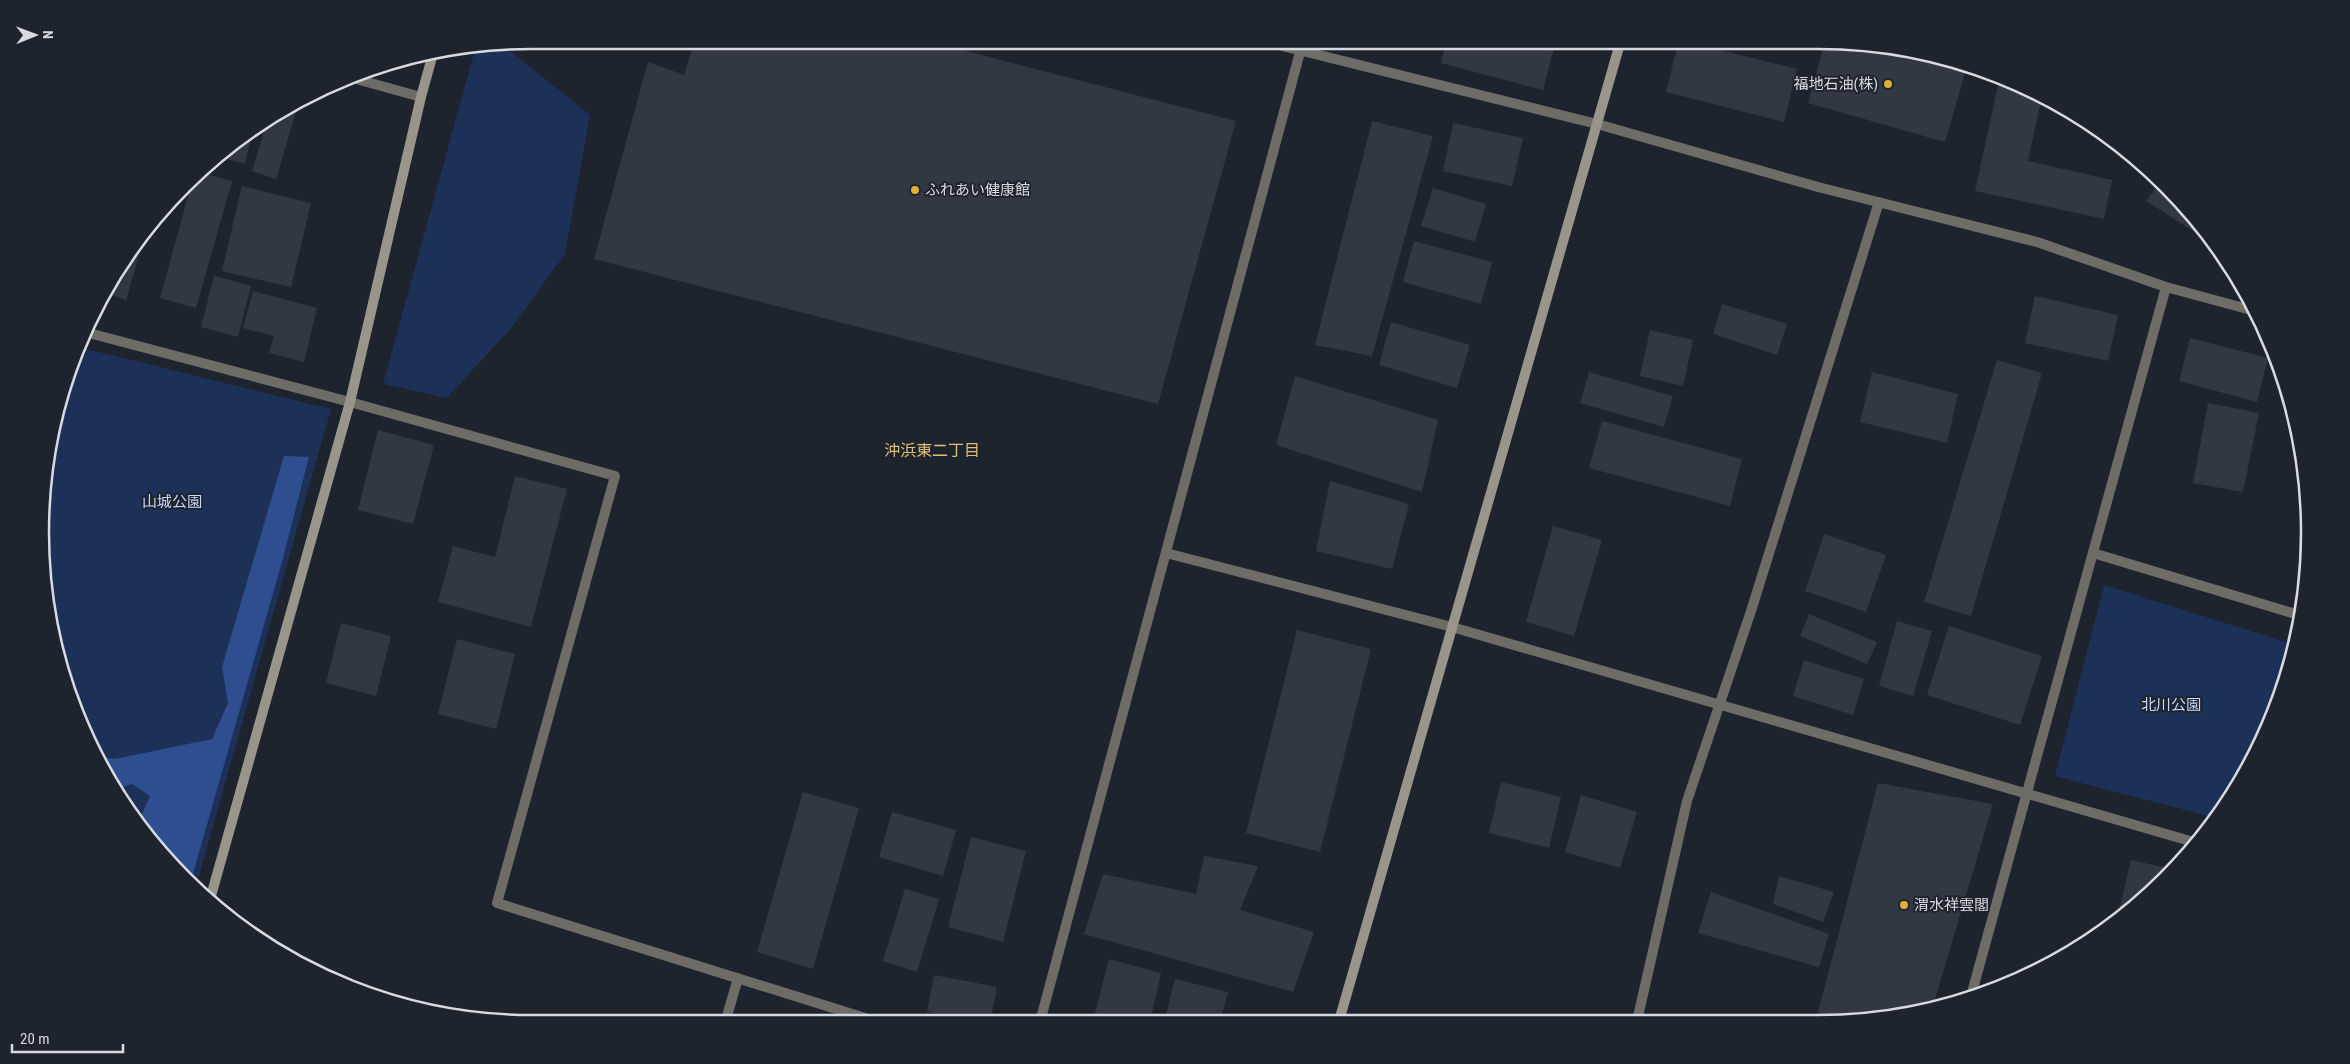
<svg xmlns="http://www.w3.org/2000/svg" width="2350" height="1064" viewBox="0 0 2350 1064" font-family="'Roboto Condensed','Noto Sans JP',sans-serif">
<rect width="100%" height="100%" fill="#1e242e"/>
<path fill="#1d3058" d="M500 43 590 115 565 254 512 327 447 398 383 384 476 46Z
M78 347 331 409 195 890 162 856 106 778 66 690 49 628 40 532 49 436 66 374Z
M2104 585 2295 645 2273 720 2216 818 2055 776Z"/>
<path fill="#2f4e8f" d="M284 456 309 457 282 562 190 884 162 856 138 823 150 796 132 784 114 790 106 778 96 756 115 759 212 739 228 703 222 667Z"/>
<path fill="#323843" d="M695 40H924L1236 121 1158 404 594 259 648 62 684 75Z
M1447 40H1556L1543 90 1441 63Z
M1679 40 1797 69 1784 122 1666 92Z
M1825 41 1914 49 1967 66 1945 142 1808 103Z
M2000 76 2042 96 2028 161 2112 180 2104 219 1975 191Z
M300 99 276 179 252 171 268 119 286 106Z
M1372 121 1433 136 1372 356 1315 345Z
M1453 123 1523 138 1512 186 1443 171Z
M253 129 245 164 216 156Z
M198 172 232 181 196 308 160 298 194 175Z
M2161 180 2166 184 2215 245 2146 201Z
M242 186 311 203 291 287 222 271Z
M1433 188 1486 204 1475 242 1421 226Z
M147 228 126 300 103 292 106 286Z
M1414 241 1492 262 1481 304 1403 282Z
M214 276 251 286 238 337 201 327Z
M253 291 317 308 304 362 269 353 274 336 243 328Z
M2035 296 2118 315 2108 361 2025 343Z
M1722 304 1787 324 1777 355 1713 334Z
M1391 322 1470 345 1457 388 1379 365Z
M1650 330 1693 340 1683 386 1640 376Z
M2190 338 2268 358 2257 402 2179 381Z
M1997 360 2042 373 1971 616 1924 602Z
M1589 372 1673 396 1664 427 1580 403Z
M1872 372 1958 394 1947 443 1860 422Z
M1295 376 1438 420 1422 492 1276 445Z
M2208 403 2259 413 2243 492 2193 483Z
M1602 421 1742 459 1730 506 1589 468Z
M378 430 434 445 413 524 358 510Z
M515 476 567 489 531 627 438 602 453 546 495 557Z
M1330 481 1409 504 1392 569 1316 551Z
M1553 526 1602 540 1574 636 1526 622Z
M1824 534 1886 555 1866 612 1805 591Z
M1809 614 1877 642 1867 664 1800 636Z
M1897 621 1932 631 1913 696 1879 686Z
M341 623 391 636 376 696 326 683Z
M1949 626 2042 656 2020 725 1927 695Z
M1297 630 1371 649 1320 852 1246 833Z
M457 639 515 654 496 729 438 714Z
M1804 660 1864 679 1853 715 1793 696Z
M1501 782 1561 797 1549 848 1489 833Z
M1878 783 1993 804 1933 1006 1883 1020H1816Z
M803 792 859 808 813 969 757 952Z
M1581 795 1637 812 1620 868 1565 852Z
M892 812 956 830 943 876 879 857Z
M971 837 1026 851 1003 942 948 927Z
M1204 856 1258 866 1240 910 1314 932 1293 992 1084 934 1103 874 1196 894Z
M2131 860 2171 869 2116 923Z
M1779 876 1834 892 1823 922 1773 904Z
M905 889 939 899 917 972 883 961Z
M1711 892 1829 934 1819 967 1698 933Z
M1109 959 1161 973 1150 1022H1109L1094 1017Z
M934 975 997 987 990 1023 927 1012Z
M1175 979 1228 992 1220 1022H1164Z"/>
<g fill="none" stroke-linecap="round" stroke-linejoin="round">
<path stroke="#6e6c66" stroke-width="10" d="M1258 40 1597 124 1818 187 2037 242 2166 287 2255 311
M349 77 421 97
M85 332 350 402 615 476 497 903 881 1023
M1166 553 1452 627 2197 843
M2093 553 2302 616
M1971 996 2166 287
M1637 1021 1687 801 1751 611 1879 202
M1040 1022 1300 52
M725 1023 738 978"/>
<path stroke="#99958b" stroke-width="10" d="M209 903 350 402 421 97 434 50
M1339 1021 1621 40"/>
</g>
<g fill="#dfb034" stroke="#1e242e" stroke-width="2">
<circle cx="1888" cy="84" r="5"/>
<circle cx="915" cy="190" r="5"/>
<circle cx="1904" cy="905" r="5"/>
</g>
<g text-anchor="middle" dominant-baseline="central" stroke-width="4" stroke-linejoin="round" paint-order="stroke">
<g font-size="15" fill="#d6dae1" stroke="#1e242e" text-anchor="start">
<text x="1878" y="84" text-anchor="end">福地石油(株)</text>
<text x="925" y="190">ふれあい健康館</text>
<text x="1914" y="905">渭水祥雲閣</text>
</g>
<g font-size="15" fill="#c4d8fe" stroke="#1e242e">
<text x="172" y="502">山城公園</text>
<text x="2171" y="705">北川公園</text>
</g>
<g font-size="16" fill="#debe74" stroke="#1e242e">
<text x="932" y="450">沖浜東二丁目</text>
</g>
</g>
<path d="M0 0H2350V1064H0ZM532 49H1818A483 483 0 0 1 2301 532V532A483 483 0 0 1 1818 1015H532A483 483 0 0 1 49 532V532A483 483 0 0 1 532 49Z" fill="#1e242e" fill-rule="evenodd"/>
<path fill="none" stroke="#d6dae1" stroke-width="2.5" d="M532 49H1818A483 483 0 0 1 2301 532V532A483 483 0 0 1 1818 1015H532A483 483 0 0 1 49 532V532A483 483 0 0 1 532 49Z"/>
<g transform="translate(35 35) rotate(89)" stroke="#1e242e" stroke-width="4" paint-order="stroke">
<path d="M0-4L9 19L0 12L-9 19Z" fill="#d6dae1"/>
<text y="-8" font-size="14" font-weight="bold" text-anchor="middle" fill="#d6dae1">N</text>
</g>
<path d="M12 1044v8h111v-8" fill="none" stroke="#d6dae1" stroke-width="2.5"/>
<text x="20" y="1044" font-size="15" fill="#d6dae1" stroke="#1e242e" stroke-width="4" paint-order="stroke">20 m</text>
</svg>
